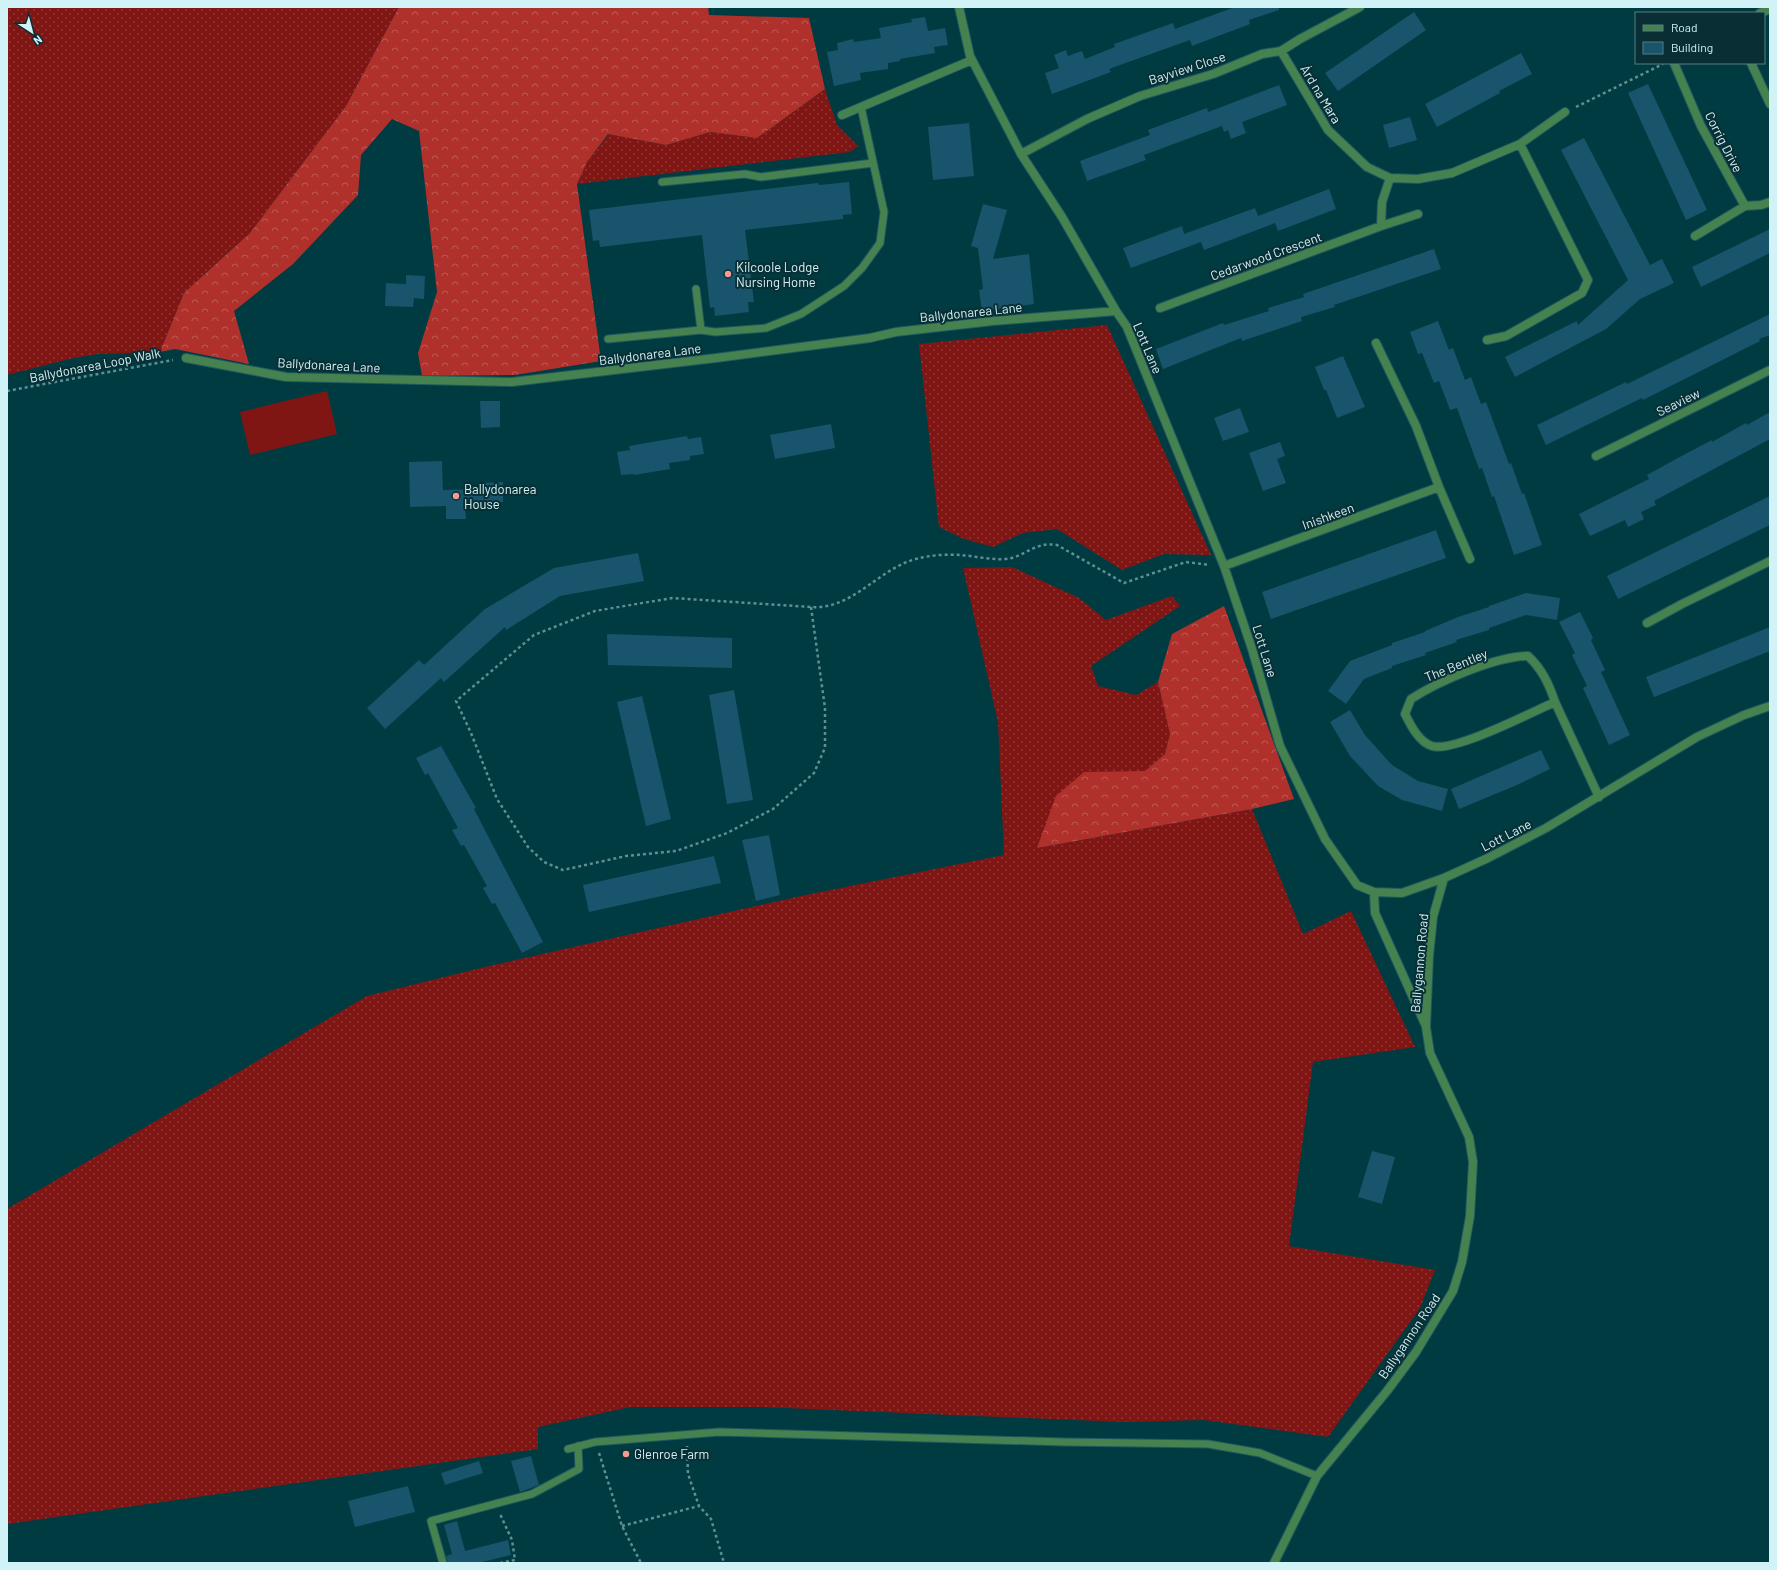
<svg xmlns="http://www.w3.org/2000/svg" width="1777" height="1570" viewBox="0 0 1777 1570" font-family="Barlow,sans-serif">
<defs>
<pattern id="grass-dots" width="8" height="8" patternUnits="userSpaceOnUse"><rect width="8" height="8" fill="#801614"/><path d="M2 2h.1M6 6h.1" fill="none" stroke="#913837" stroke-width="1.8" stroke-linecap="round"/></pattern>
<pattern id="forest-crowns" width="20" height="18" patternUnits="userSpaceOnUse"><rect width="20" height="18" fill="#b0312b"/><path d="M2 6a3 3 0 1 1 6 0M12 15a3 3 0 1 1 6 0" fill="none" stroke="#bd5955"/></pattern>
</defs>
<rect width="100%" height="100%" fill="#003b42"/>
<path fill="url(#grass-dots)" d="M7 7H399L346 106 250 233 184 293 160 352 98 354 69 359 7 375Z
M825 89 837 125 858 146 850 152 577 184 587 162 609 134 666 145 710 132 757 138Z
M1107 325 1211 555 1164 554 1122 570 1057 529 1023 533 993 547 964 539 939 527 919 344Z
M1012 567 1079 598 1106 620 1172 596 1180 606 1091 666 1098 686 1136 695 1158 682 1170 734 1165 754 1145 771 1084 773 1037 848 1252 809 1303 934 1351 911 1415 1047 1313 1062 1289 1246 1435 1270 1420 1308 1328 1437 1204 1420 1123 1422 761 1407H630L538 1427V1449L7 1524V1209L367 996 485 967 801 896 1004 855 998 722 963 568Z"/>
<path fill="url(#forest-crowns)" d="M399 7H708L709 15 809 18 825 89 757 138 710 132 666 145 608 134 587 162 577 184 601 361 515 375 422 376 418 353 437 292 419 131 392 119 361 155 358 195 293 264 234 311 249 364 175 349 160 352 184 293 250 233 346 106Z
M1224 606 1294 799 1252 809 1037 848 1056 796 1084 772 1145 771 1165 754 1170 734 1158 682 1172 634Z"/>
<path fill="#801614" d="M327 391 337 434 250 455 240 412Z"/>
<path fill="#18546b" d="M1235 7H1279V10L1249 20 1250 24 1192 46 1190 40 1109 69 1111 72 1052 94 1045 73 1059 68 1054 55 1066 50 1068 56 1082 51 1085 59 1115 47 1114 44 1173 23 1175 29Z
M1414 12 1426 30 1338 91 1325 73Z
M925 17 928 31 945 28 948 45 934 47 935 53 900 59V61L888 63V69L860 73 861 80 834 86 827 52 838 50 837 43 853 39 854 42 881 38 879 28 912 22 911 19Z
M1521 53 1532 74 1499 91 1500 93 1437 127 1425 104Z
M1648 84 1707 210 1686 220 1628 93Z
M1279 85 1287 105 1242 122 1246 133 1231 139 1228 130 1224 132 1222 126 1144 155 1146 160 1087 181 1080 161 1150 135 1148 130 1207 108 1208 112Z
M1410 117 1417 140 1389 148 1383 125Z
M969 123 974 176 933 180 928 127Z
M1584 138 1650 265 1662 259 1674 283 1640 299 1606 329 1515 377 1505 357 1577 321 1578 325 1628 280 1561 150Z
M849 182 852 214 843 215V219L745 230 754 302H748L749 312 715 316 714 307 710 308 702 235 600 247 599 240 593 241 589 210 818 183 819 185Z
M1329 189 1336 209 1278 231 1275 223 1204 250 1201 242 1131 268 1123 248 1182 226 1184 234 1255 208 1258 216Z
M983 204 1007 210 993 259 1029 254 1034 304 982 311 979 290 983 289 978 248 971 246Z
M1770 229V253L1701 287 1692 267Z
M1434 249 1441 269 1334 305 1335 307 1301 317 1302 321 1242 341 1241 338 1163 369 1156 349 1223 323 1224 325 1269 311 1268 308 1304 297 1303 294Z
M406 275 425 276 424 299 414 298 413 307 385 306 386 283 406 284Z
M1770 314V335L1759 339 1760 341 1643 400 1642 398 1546 445 1537 425 1626 382 1627 384Z
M1438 321 1449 350 1453 348 1465 380 1471 377 1481 404 1486 402 1509 464 1511 463 1522 494 1524 493 1542 545 1514 555 1494 496 1492 497 1482 468 1479 469 1457 408 1450 410 1439 381 1434 383 1422 353 1418 354 1410 332Z
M1343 356 1365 407 1337 418 1326 390H1324L1315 367Z
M480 401H500V427L481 428Z
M1240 408 1249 432 1223 441 1214 418Z
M1770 412V439L1654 501 1656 505 1641 512 1644 519 1628 527 1625 520 1590 536 1579 514 1649 479 1647 475 1676 459 1712 440V442L1746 423 1747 425Z
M831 424 835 448 775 459 770 435Z
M687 436 688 439 701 437 704 454 690 456V460L669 463 670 469 634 475V474L621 475 617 452 630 450 629 446Z
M1280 442 1285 456 1277 459 1286 483 1263 491 1249 453Z
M442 461 443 490 480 489V483L503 482V502H495V507H465L466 519H446V506L410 507 409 462Z
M1770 496V525L1618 599 1607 576Z
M1436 530 1446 558 1271 619 1262 592Z
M638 553 644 581 560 596 506 630 505 627 444 682 441 678 385 729 367 708 419 660 424 665 485 609 554 568Z
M1526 593 1560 598 1557 620 1526 615 1489 628V630L1456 640 1457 642 1425 653 1426 655 1392 666V668L1364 679 1346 704 1328 691 1350 661 1392 645V643L1425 632V631L1458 617 1489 607V606Z
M1580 612 1593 638 1591 640 1605 670 1601 672 1630 735 1609 745 1583 688 1587 686 1572 655 1575 653 1559 622Z
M1770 627V651L1654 697 1646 677Z
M607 634 732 638V668L608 665Z
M734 690 753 800 727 804 709 695Z
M642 696 671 819 646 826 617 702Z
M1350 710 1365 735 1392 765 1418 781 1448 789 1442 811 1402 800 1378 786 1350 756 1330 722Z
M441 746 476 808 474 809 543 942 522 953 495 903 492 904 483 888 487 886 464 845 461 846 452 830 458 828 428 773 425 775 416 758Z
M1541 750 1550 769 1517 785 1459 809 1451 789Z
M769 835 780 895 756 901 742 840Z
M714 856 721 883 589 912 583 885Z
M1372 1151 1395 1157 1382 1204 1358 1197Z
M531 1456 539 1485 520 1492 511 1461Z
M479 1461 483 1473 445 1485 441 1473Z
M408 1486 415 1512 355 1527 348 1501Z
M457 1521 465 1551 508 1540 511 1555 478 1563H448L446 1556 452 1554 444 1525Z"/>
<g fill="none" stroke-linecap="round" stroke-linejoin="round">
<g stroke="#21585f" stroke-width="9">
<path id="service" d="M662 182 745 174 761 177 873 163
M696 289 701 330
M608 339 701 330 715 332 766 328 801 314 844 286 862 268 880 243 884 212 861 107
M568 1449 595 1442 719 1432 1064 1442 1208 1444 1260 1453 1317 1476
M443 1563 431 1521 532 1494 579 1469 578 1446"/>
</g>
<g stroke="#21585f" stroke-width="10">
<path id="minor" d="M959 7 970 56 1021 154 1062 217 1116 311 1127 327 1224 566 1252 649 1280 746 1325 839 1357 885 1374 892 1402 893 1444 878 1488 858 1546 828 1697 737 1744 715 1770 706
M1760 13 1770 9
M1281 51 1328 130 1367 167 1390 178 1418 179 1452 173 1520 144 1565 112
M1674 63 1701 126 1745 206 1761 205 1770 202
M1751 63 1770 104
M842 115 972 60
M1021 154 1087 119 1140 96 1213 74 1262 54 1281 51 1300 39 1360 7
M1381 226 1382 202 1390 178
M1695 236 1745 206
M1160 308 1381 226 1418 214
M1487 340 1506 336 1582 293 1588 280 1520 144
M1376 343 1416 426 1439 487 1470 559
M186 358 286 377 512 382 716 358 870 338 896 332 993 321 1116 311
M1596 456 1770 370
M1224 566 1439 487
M1647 623 1682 604 1770 561
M1555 702C1532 712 1453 753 1432 746 1419 742 1411 726 1405 714L1411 699C1437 682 1496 656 1528 656 1542 669 1549 684 1555 702L1599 797
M1374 892 1375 913 1425 1024
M1274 1563 1317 1476 1387 1391 1416 1352 1453 1291 1462 1262 1470 1216 1473 1162 1469 1137 1430 1053 1426 1027 1429 956 1433 917 1444 878"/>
</g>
<path stroke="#5f8e95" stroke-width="2.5" stroke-dasharray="3 3" stroke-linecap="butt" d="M1576 107 1663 64
M7 391 173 360
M811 607 825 708V748L814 773 773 809 727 833 676 851 626 856 563 870 544 862 528 847 497 799 471 733 456 701 534 635 595 611 672 598 811 607C854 610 880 566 920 558 932 555 948 554 960 555 975 556 990 560 1005 559 1024 558 1034 541 1057 545L1124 583 1186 562 1210 565
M687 1446 688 1474 699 1506 711 1519 724 1563
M599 1453 622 1526 641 1563
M622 1526 699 1506
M500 1563 515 1560 512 1540 500 1514"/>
<use href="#service" stroke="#45824f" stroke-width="7"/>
<use href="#minor" stroke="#45824f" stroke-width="8"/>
</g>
<g fill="#f59c91" stroke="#092f34" stroke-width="1.5">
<circle cx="728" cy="274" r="4"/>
<circle cx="456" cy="496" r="4"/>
<circle cx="626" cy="1454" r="4"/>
</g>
<g text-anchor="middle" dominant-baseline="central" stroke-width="4" stroke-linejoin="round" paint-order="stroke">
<g font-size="13" fill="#d1f2f7" stroke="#092f34">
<text transform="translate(1187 68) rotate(-18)">Bayview Close</text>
<text transform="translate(1321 94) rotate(59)">Árd na Mara</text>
<text transform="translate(1724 142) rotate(63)">Corrig Drive</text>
<text transform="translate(1266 256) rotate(-20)">Cedarwood Crescent</text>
<text transform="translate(971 312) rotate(-6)">Ballydonarea Lane</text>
<text transform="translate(1148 348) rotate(67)">Lott Lane</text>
<text transform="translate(650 354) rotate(-7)">Ballydonarea Lane</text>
<text transform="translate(95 365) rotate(-11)">Ballydonarea Loop Walk</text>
<text transform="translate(329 365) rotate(3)">Ballydonarea Lane</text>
<text transform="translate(1678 402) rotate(-26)">Seaview</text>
<text transform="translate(1328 516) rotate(-20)">Inishkeen</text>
<text transform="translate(1265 651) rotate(73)">Lott Lane</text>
<text transform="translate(1456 665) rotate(-22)">The Bentley</text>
<text transform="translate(1506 835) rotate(-27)">Lott Lane</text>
<text transform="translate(1419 963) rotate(-85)">Ballygannon Road</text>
<text transform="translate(1409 1336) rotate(-56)">Ballygannon Road</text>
</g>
<g font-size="13" fill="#d1f2f7" stroke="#092f34" text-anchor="start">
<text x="736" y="267">Kilcoole Lodge<tspan x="736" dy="15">Nursing Home</tspan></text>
<text x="464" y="489">Ballydonarea<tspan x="464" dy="15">House</tspan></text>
<text x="634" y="1454">Glenroe Farm</text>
</g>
</g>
<rect width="1777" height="1570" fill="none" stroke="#d1f2f7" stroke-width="16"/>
<rect x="1635" y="12" width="130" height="52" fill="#092f34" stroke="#597d82"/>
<rect x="1643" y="25" width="20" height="6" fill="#45824f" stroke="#597d82"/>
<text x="1671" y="32" font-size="12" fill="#d1f2f7">Road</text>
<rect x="1643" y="42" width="20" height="12" fill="#18546b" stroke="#597d82"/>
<text x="1671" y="52" font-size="12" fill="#d1f2f7">Building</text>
<g transform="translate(32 32) rotate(144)" stroke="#092f34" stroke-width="3" paint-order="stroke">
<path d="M0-3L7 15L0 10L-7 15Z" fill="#d1f2f7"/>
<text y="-6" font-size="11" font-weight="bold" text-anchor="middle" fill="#d1f2f7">N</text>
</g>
</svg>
